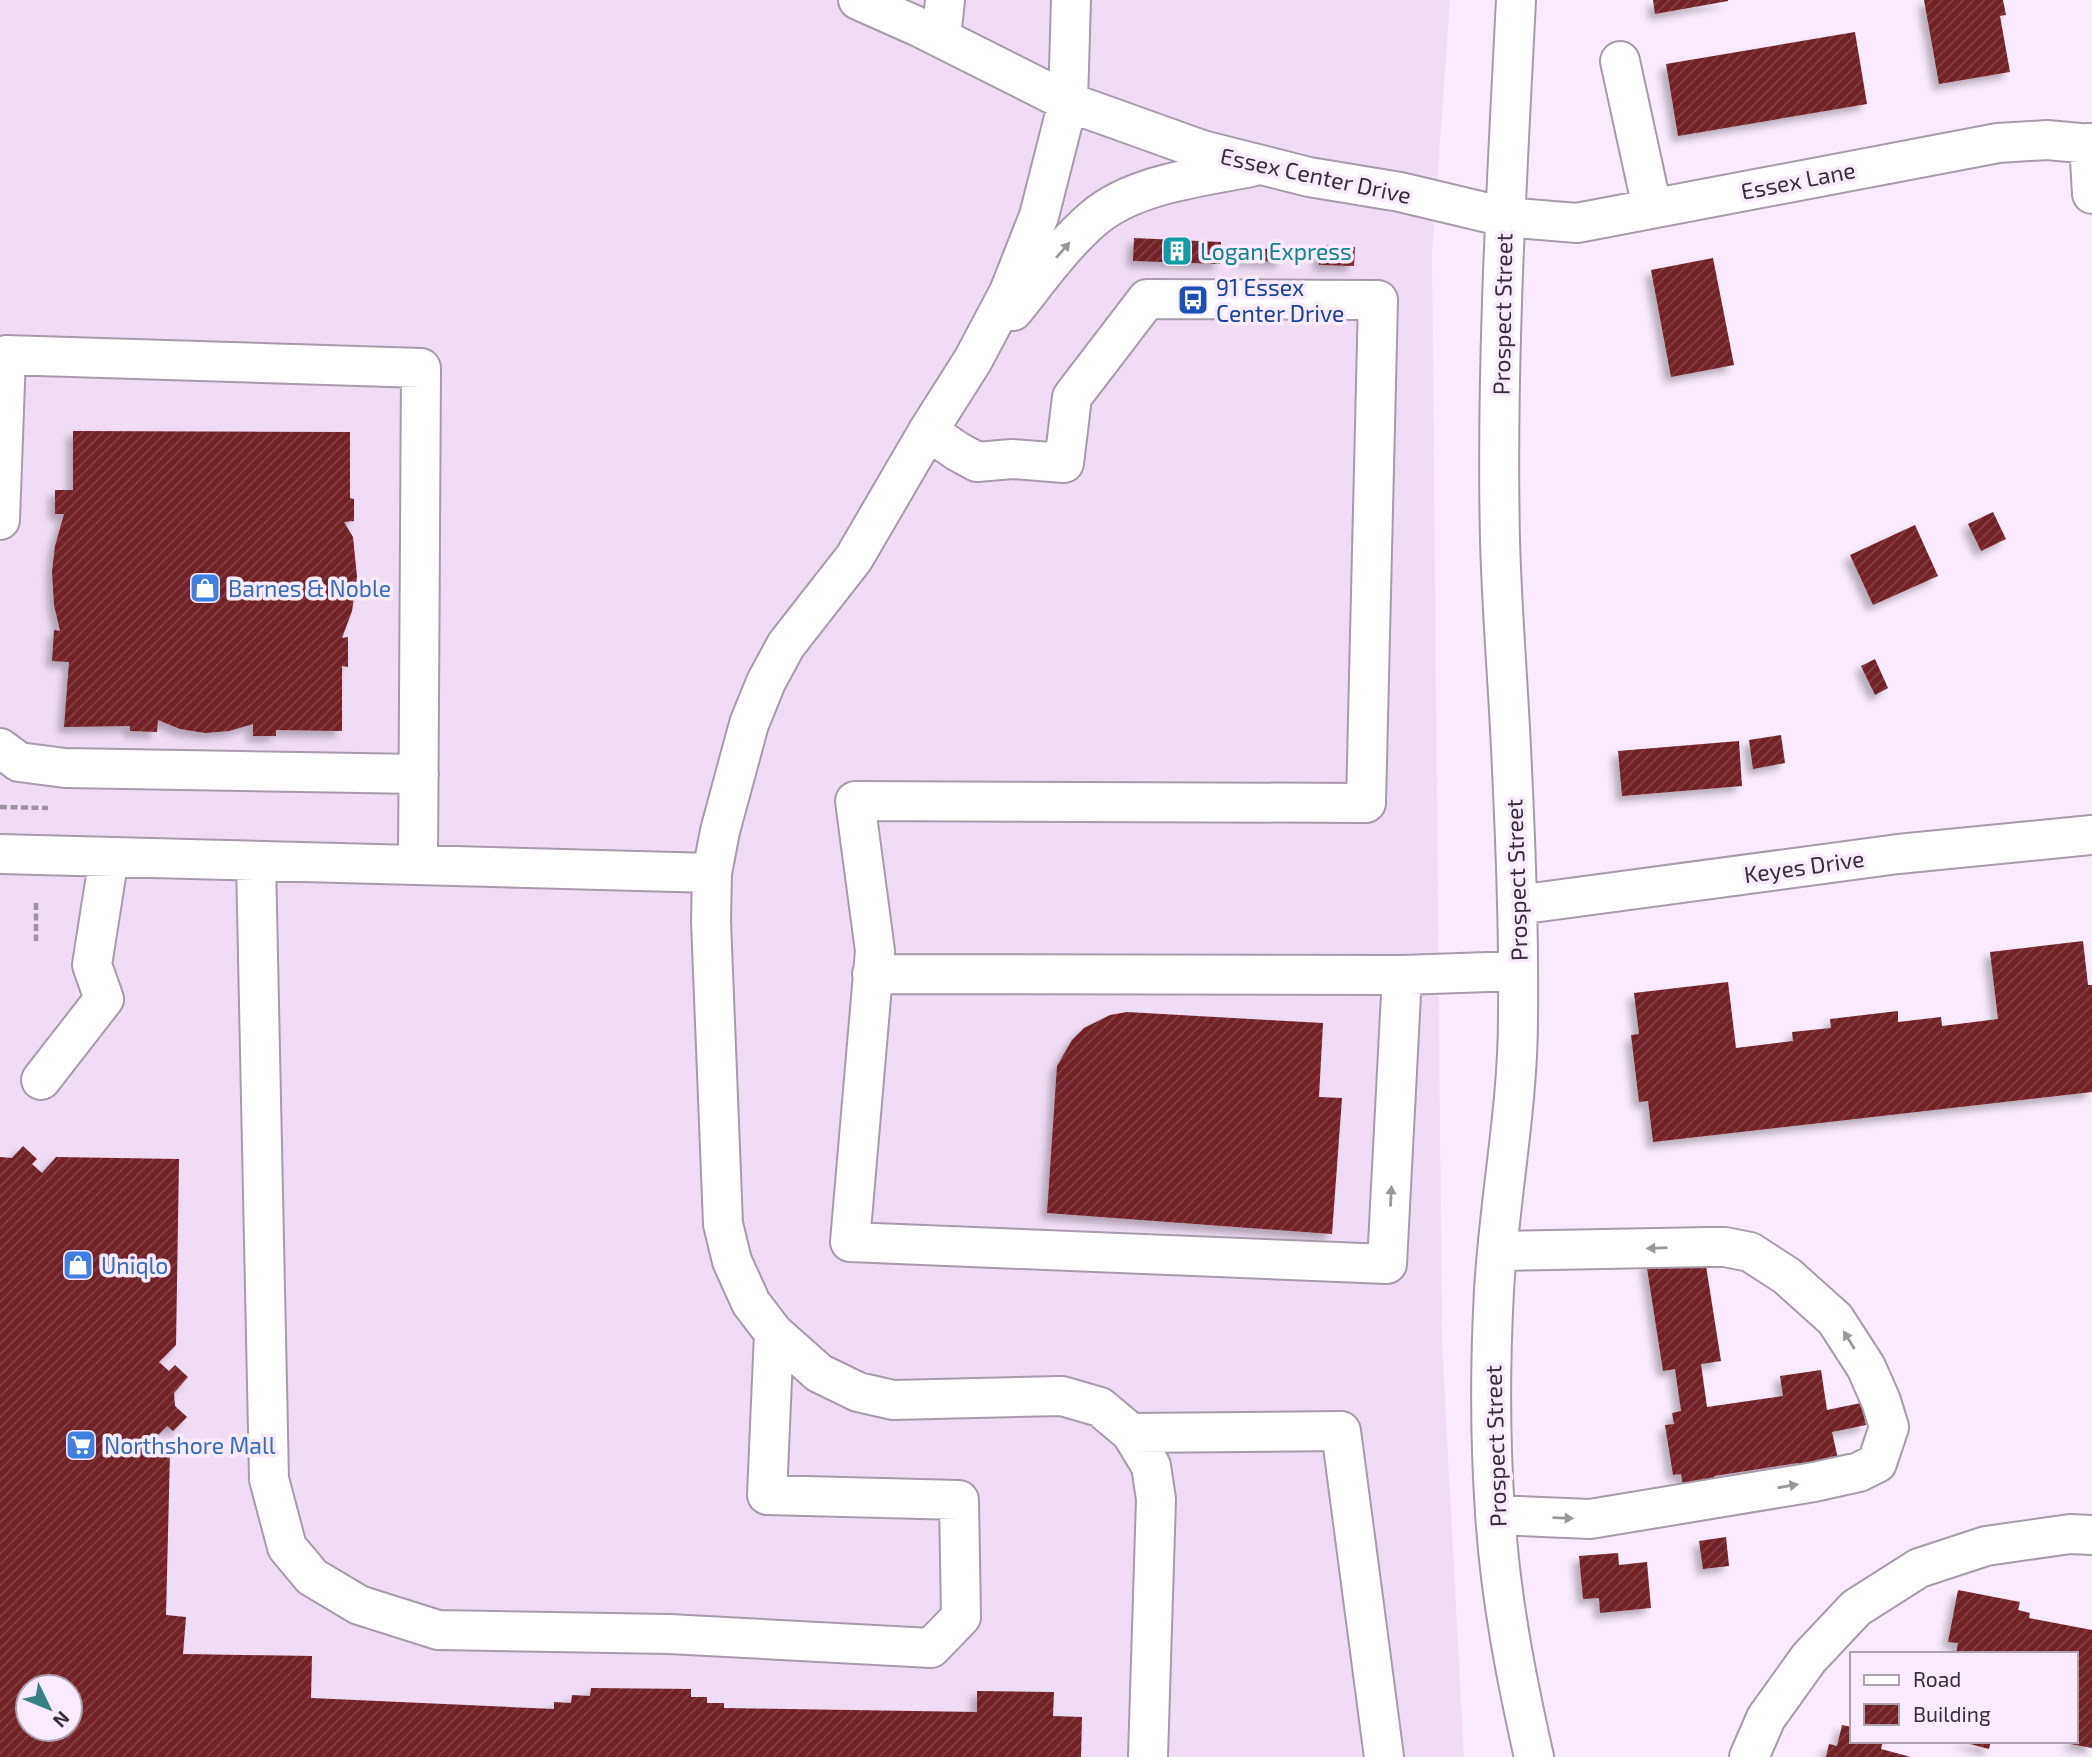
<svg xmlns="http://www.w3.org/2000/svg" width="2092" height="1757" viewBox="0 0 2092 1757" font-family="'Exo 2',sans-serif">
<defs>
<pattern id="building-hatch" width="6" height="6" patternUnits="userSpaceOnUse" patternTransform="scale(1.75)"><rect width="6" height="6" fill="#722126"/><path d="M-1 1l2-2M0 6l6-6M5 7l2-2" fill="none" stroke="#824145"/></pattern>
<filter id="shadow"><feDropShadow dx="-6" dy="6" stdDeviation="3.5" flood-color="#0004"/></filter>
</defs>
<rect width="100%" height="100%" fill="#f9ebfd"/>
<path fill="#f0ddf5" fill-rule="evenodd" d="M0 0H1450L1432 254 1442 1342 1464 1757H0ZM28 1687H70V1729H28Z"/>
<path fill="url(#building-hatch)" fill-rule="evenodd" filter="url(#shadow)" d="M1653 0H1728V1L1655 14Z
M1924 0H2003L2006 15 2000 16 2010 72 1939 84Z
M1855 32 1867 104 1678 136 1666 64Z
M1134 238 1221 242 1220 264 1133 261Z
M1319 245 1355 247 1354 266 1319 265Z
M1242 247 1283 250 1282 262 1241 260Z
M1713 258 1734 365 1671 377 1651 270Z
M73 431 350 432V498L354 499V521L344 522 353 537 357 577 352 611 342 638 348 637V667L342 666V731L276 730V736H253V724L229 731 205 733 180 729 158 720 157 732 130 731V726L64 727 69 662 52 661 54 630 60 631 54 605 52 572 55 546 64 514H55V490H73Z
M1993 512 2006 539 1981 551 1968 524Z
M1915 525 1938 576 1873 605 1850 555Z
M1875 659 1888 688 1875 695 1861 666Z
M1781 735 1785 763 1753 769 1749 740Z
M1739 741 1742 786 1622 796 1618 751Z
M2083 941 2088 985H2092V1092L1653 1142 1648 1101 1639 1102 1631 1035 1639 1034 1634 993 1728 982 1736 1048 1793 1041 1792 1032 1831 1028 1830 1019 1898 1011V1022L1941 1017 1942 1026 1998 1019 1990 952Z
M1127 1012 1323 1023 1319 1097 1342 1098 1332 1234 1047 1213 1057 1066 1072 1040 1084 1028 1110 1015Z
M23 1146 37 1159 32 1164 42 1173 56 1157 179 1159 176 1345 159 1362 169 1371 175 1365 188 1377 174 1393 175 1406 187 1417 173 1431 167 1426 155 1438 170 1452 166 1615 186 1617 183 1654 312 1656 311 1698 554 1709V1702L571 1703 572 1695 590 1696 591 1688 691 1689V1697H707V1703H724V1708L977 1712V1691L1054 1692 1053 1716 1082 1717 1081 1757H0V1157L12 1158ZM28 1687H70V1729H28Z
M1704 1253 1721 1361 1701 1364 1707 1407 1783 1396 1780 1376 1821 1370 1827 1410 1861 1403 1866 1425 1832 1432 1840 1468 1801 1476 1798 1463 1714 1476 1715 1481 1683 1486 1681 1474 1673 1475 1665 1425 1674 1424 1672 1413 1681 1411 1675 1369 1663 1371 1646 1262Z
M1726 1537 1729 1566 1703 1569 1699 1541Z
M1618 1553 1619 1565 1647 1562 1651 1608 1600 1613 1599 1598 1583 1599 1579 1556Z
M1958 1590 2020 1602 2018 1610 2030 1613 2029 1618 2092 1630V1748L2065 1743 2076 1741V1654H1956L1958 1643 1948 1642Z
M1842 1725 1852 1727V1741H1883L1881 1749 1911 1757H1826L1829 1744 1837 1746Z
M1958 1741H1991L1989 1749Z"/>
<g fill="none" stroke-linecap="round" stroke-linejoin="round">
<g stroke="#a79aaa" stroke-width="42">
<path id="minor" d="M858 0 921 28 1068 102 1202 150 1309 177 1400 192 1505 217 1577 223 1998 143 2047 140 2092 144
M1071 0 1068 102 1039 216 1009 292 973 360 928 431 854 558 786 645 766 682 749 724 720 831 712 873 711 921 723 1224 732 1261 751 1303 774 1333 819 1373 858 1392 893 1400 1062 1396 1100 1407 1131 1433 1151 1466 1156 1499 1148 1757
M1516 0C1507 180 1496 360 1500 540 1502 617 1509 693 1512 770 1516 852 1519 935 1518 1018 1518 1109 1499 1200 1494 1291 1490 1365 1490 1439 1495 1512 1500 1595 1516 1677 1534 1757
M941 37 945 0
M1620 61 1652 208
M2089 143 2092 194
M1013 311C1039 279 1063 244 1094 218 1134 184 1201 177 1251 167
M928 431 957 451 977 462 1012 459 1064 463 1072 397 1147 299 1378 300 1366 803 855 801 875 951 850 1242 1387 1264 1402 975
M0 520 6 355 421 368 418 865
M0 748 19 762 65 768 419 774
M0 854 712 873
M256 861 269 1479 287 1547 312 1577 359 1605 438 1630 669 1634 931 1648 961 1617 959 1500 767 1495 774 1333
M1517 905 1898 854 2092 835
M872 974 1402 975 1518 971
M41 1080 104 999 92 965 109 857
M1131 1433 1341 1431 1384 1757
M1495 1515 1590 1519 1814 1482 1859 1472 1877 1463 1889 1427 1881 1401 1866 1367 1835 1319 1787 1276 1750 1252 1725 1247H1709L1498 1251
M1749 1757 1766 1718 1809 1658 1856 1608 1919 1568 1986 1546 2070 1534 2092 1535"/>
</g>
<path stroke="#9d93a0" stroke-width="4.5" stroke-dasharray="7 3.5" stroke-linecap="butt" d="M0 807 48 808
M36 903V941"/>
<use href="#minor" stroke="#fff" stroke-width="38"/>
</g>
<defs><path id="oneway-solid" d="M-6-.8H1V-3.2L6.5 0L1 3.2V.8H-6Z" transform="scale(1.75)"/></defs>
<g fill="#9a979a">
<use href="#oneway-solid" transform="translate(1063 250) rotate(-49)"/>
<use href="#oneway-solid" transform="translate(1391 1196) rotate(-87)"/>
<use href="#oneway-solid" transform="translate(1657 1248) rotate(178)"/>
<use href="#oneway-solid" transform="translate(1849 1340) rotate(-122)"/>
<use href="#oneway-solid" transform="translate(1788 1486) rotate(-10)"/>
<use href="#oneway-solid" transform="translate(1563 1518) rotate(2)"/>
</g>
<defs>
<g id="building-square" transform="scale(1.575)"><rect x="-9" y="-9" width="18" height="18" rx="4" fill="#0f9aa8" stroke="#f9ebfd"/><path d="M-4-6H4V6H1V3H-1V6H-4ZM-2.5-4.3h1.7v1.8h-1.7ZM.8-4.3h1.7v1.8H.8ZM-2.5-1h1.7V.8h-1.7ZM.8-1h1.7V.8H.8Z" fill="#fff"/></g>
<g id="bus-square" transform="scale(1.575)"><rect x="-9" y="-9" width="18" height="18" rx="4" fill="#1a4fb4" stroke="#f9ebfd"/><path d="M-5-6H5V4H4V6H2V4H-2V6H-4V4H-5ZM-3.5-4V0h7V-4ZM-3.5 1.2v1.5H-2V1.2ZM2 1.2v1.5H3.5V1.2Z" fill="#fff"/></g>
<g id="shop-square" transform="scale(1.575)"><rect x="-9" y="-9" width="18" height="18" rx="4" fill="#3f7fe0" stroke="#f9ebfd"/><path d="M-5-2.5h2.3a2.7 3.5 0 0 1 5.4 0H5L5.5 6h-11ZM-1.5-2.5h3a1.5 2.3 0 0 0-3 0Z" fill="#fff"/></g>
<g id="supermarket-square" transform="scale(1.575)"><rect x="-9" y="-9" width="18" height="18" rx="4" fill="#3f7fe0" stroke="#f9ebfd"/><path d="M-6-5.5h2.5l.6 2H6L4.5 2H-2.5L-4.4-4H-6ZM-1.5 3.2a1.3 1.3 0 1 0 .1 0ZM3 3.2a1.3 1.3 0 1 0 .1 0Z" fill="#fff"/></g>
</defs>
<g fill-rule="evenodd">
<use href="#building-square" x="1177" y="251"/>
<use href="#bus-square" x="1193" y="300"/>
<use href="#shop-square" x="205" y="588"/>
<use href="#shop-square" x="78" y="1265"/>
<use href="#supermarket-square" x="81" y="1445"/>
</g>
<g text-anchor="middle" dominant-baseline="central" stroke-width="7" stroke-linejoin="round" paint-order="stroke">
<g font-size="23" fill="#352f36" stroke="#f9ebfd">
<text transform="translate(1316 175) rotate(12)">Essex Center Drive</text>
<text transform="translate(1798 180) rotate(-11)">Essex Lane</text>
<text transform="translate(1502 314) rotate(-89)">Prospect Street</text>
<text transform="translate(1804 866) rotate(-8)">Keyes Drive</text>
<text transform="translate(1516 880) rotate(-92)">Prospect Street</text>
<text transform="translate(1495 1446) rotate(-92)">Prospect Street</text>
</g>
<g font-size="23" fill="#0d838f" stroke="#f9ebfd" text-anchor="start">
<text x="1200" y="251">Logan Express</text>
</g>
<g font-size="23" fill="#164399" stroke="#f9ebfd" text-anchor="start">
<text x="1216" y="287">91 Essex<tspan x="1216" dy="26">Center Drive</tspan></text>
</g>
<g font-size="23" fill="#366cbe" stroke="#f9ebfd" text-anchor="start">
<text x="228" y="588">Barnes &amp; Noble</text>
<text x="101" y="1265">Uniqlo</text>
<text x="104" y="1445">Northshore Mall</text>
</g>
</g>
<rect x="1850" y="1652" width="228" height="91" fill="#f9ebfd" stroke="#aba0ad" stroke-width="2"/>
<rect x="1864" y="1675" width="35" height="10" fill="#ffffff" stroke="#aba0ad" stroke-width="2"/>
<text x="1913" y="1687" font-size="21" fill="#352f36">Road</text>
<rect x="1864" y="1704" width="35" height="21" fill="url(#building-hatch)" stroke="#aba0ad" stroke-width="2"/>
<text x="1913" y="1722" font-size="21" fill="#352f36">Building</text>
<g transform="translate(49 1708) rotate(133)"><circle r="33" fill="#f9ebfd" stroke="#aba0ad" stroke-width="2"/>
<path d="M0-5L12 26L0 18L-12 26Z" fill="#367f82"/>
<text y="-10" font-size="19" font-weight="bold" text-anchor="middle" fill="#352f36">N</text>
</g>
</svg>
